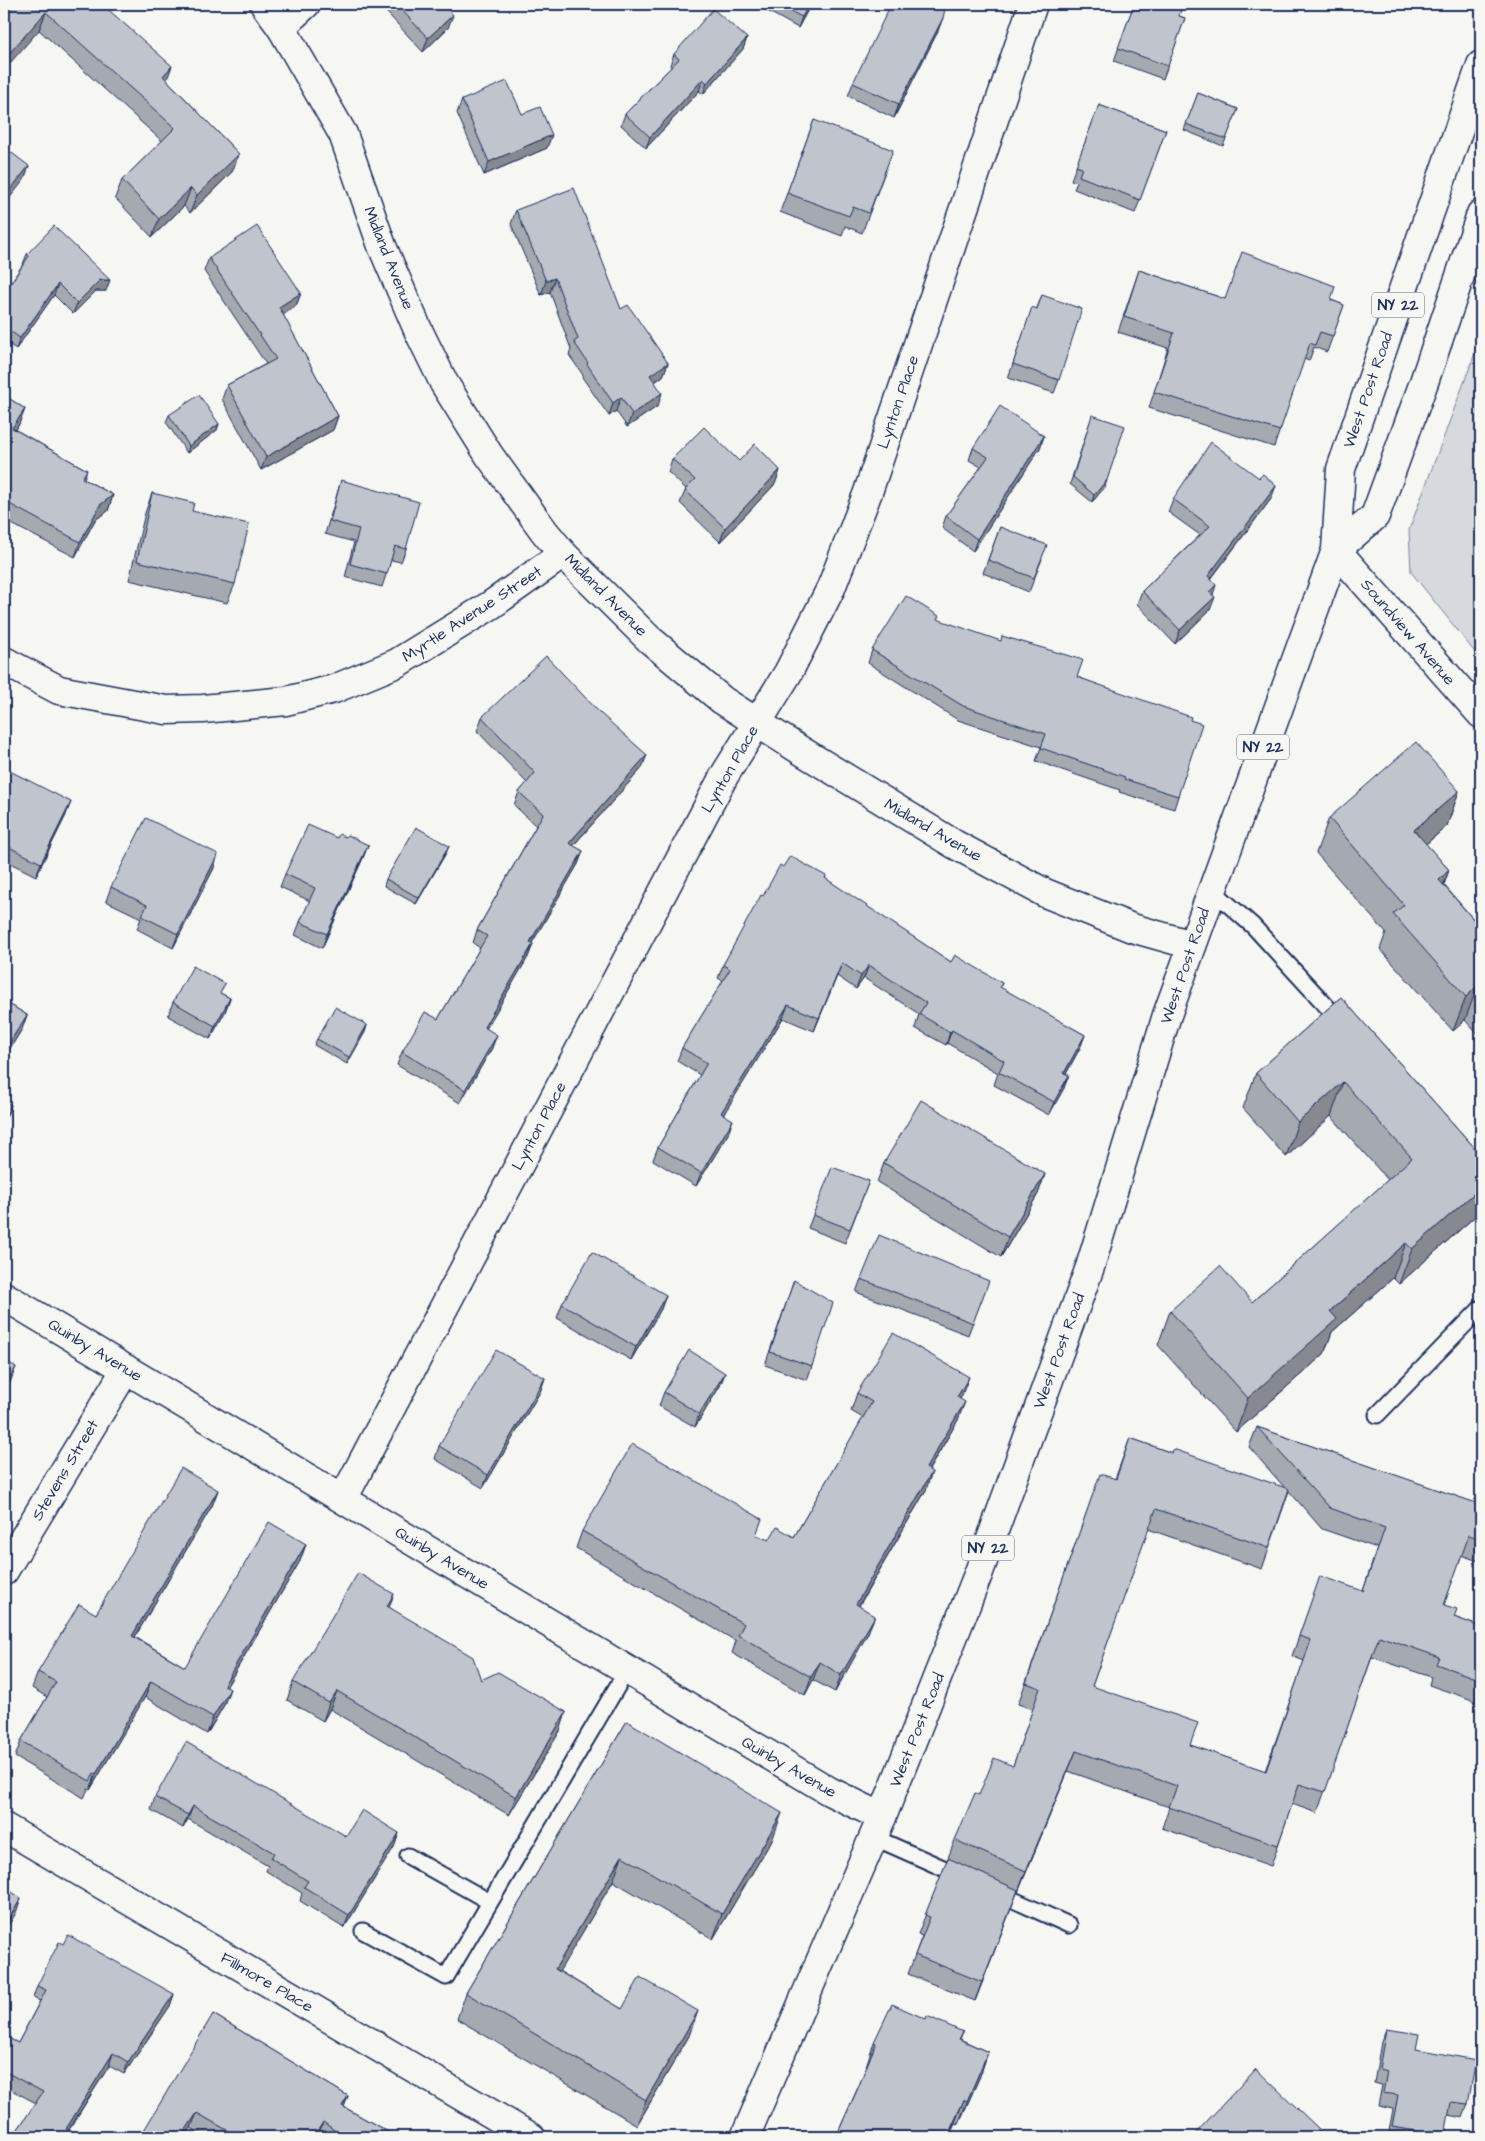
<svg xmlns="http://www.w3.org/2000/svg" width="1485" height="2141" viewBox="0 0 1485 2141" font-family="'Architects Daughter',sans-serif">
<rect width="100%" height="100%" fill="#f6f6f2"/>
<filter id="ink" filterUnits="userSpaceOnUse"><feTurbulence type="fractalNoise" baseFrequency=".02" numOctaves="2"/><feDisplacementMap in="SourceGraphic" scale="10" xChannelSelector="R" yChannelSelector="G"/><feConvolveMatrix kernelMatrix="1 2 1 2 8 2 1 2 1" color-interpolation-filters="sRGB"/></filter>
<g filter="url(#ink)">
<path fill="#d6d9dd" stroke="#78849e" d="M1481 337V660L1411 572 1409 530Z"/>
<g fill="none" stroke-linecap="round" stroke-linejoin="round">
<g stroke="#1b2f5e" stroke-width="19">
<path id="service" d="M1212 890 1253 926 1342 1023
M1377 1415 1481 1308
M873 1837 961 1876
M408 1856 490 1902
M996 1892 1069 1925
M363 1931 446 1977 627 1670"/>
</g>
<g stroke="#1b2f5e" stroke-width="31">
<path id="minor" d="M281 27 306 4
M4 661 59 690 166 710 203 709 286 701 334 689 397 663 491 605 563 554
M4 1296 829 1791 882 1817
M343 1499 724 776 757 723
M4 1571 126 1369
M4 1827 531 2137"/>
</g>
<g stroke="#1b2f5e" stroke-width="31">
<path id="tertiary" d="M264 4 281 27 343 134 382 246 418 330 444 383 489 455 544 531 563 554 649 639 722 700 800 750 954 844 1045 893 1132 928 1192 945
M1336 550 1481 714
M757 723 788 673 831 588 868 492 1033 4"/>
</g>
<g stroke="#1b2f5e" stroke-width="31">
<path id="primary" d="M1336 550 1375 516 1424 382 1481 214
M745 2137 882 1817 979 1572 1090 1267 1167 1015 1336 550 1341 469 1481 65"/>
</g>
<use href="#service" stroke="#f6f6f2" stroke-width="15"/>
<use href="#minor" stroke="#f6f6f2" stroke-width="28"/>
<use href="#tertiary" stroke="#f6f6f2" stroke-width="28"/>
<use href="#primary" stroke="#f6f6f2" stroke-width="28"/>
</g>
<path fill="#a5a9b0" stroke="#1b2f5e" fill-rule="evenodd" d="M4 4H102L167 80 239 154 232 172 190 213 184 206 152 237 115 198 122 180 162 141 39 30Z
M379 4H446L444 6 448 28 423 52Z
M761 4H811L798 28 760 7Z
M1134 4 1179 16 1185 18 1163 79 1114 61Z
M938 31 894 118 848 96 853 83Z
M747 38 743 49 703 94 699 91 646 148 621 125 625 114 671 67 670 65 674 54Z
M1198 93 1238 109 1223 146 1184 130Z
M462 100 522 114 547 148 484 175 457 113Z
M1099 105 1166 130 1135 213 1074 189 1077 182 1071 180Z
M814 120 886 169 862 233 845 226 842 236 780 212Z
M516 210 621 309 668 363 663 376 655 382 658 406 627 427 616 411 609 416 582 377 583 375 569 355 571 349 550 292 541 295 511 224Z
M27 254 106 291H96L73 314 54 295 16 349 4 341V293L23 264Z
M209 258 301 293 296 306 283 315 338 416 333 430 261 470 222 399 227 385 266 364 204 271Z
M1139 270 1225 299 1331 300 1344 305 1327 352 1314 347 1309 361 1304 359 1274 447 1149 408 1168 348 1118 332Z
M1042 295 1059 380 1054 393 1008 378 1028 321 1037 308Z
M4 395 25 409 19 424 16 430 87 470 84 479 113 495 108 511 95 520 75 557 4 520Z
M169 415 219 424 217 430 187 453 166 422Z
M1090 422 1105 487 1092 502 1070 484Z
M1044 436 1040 448 973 551 942 528 946 516 981 467 969 460 973 448Z
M672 459 739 461 780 470 775 484 720 542 680 503 686 489 668 472Z
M1259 478 1271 499 1211 579 1213 595 1210 610 1175 644 1137 604 1142 591 1200 535 1168 512 1173 499Z
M341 480 406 549 401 562 391 560 382 587 345 577 354 542 325 534 337 494Z
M152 493 192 511 235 584 227 603 129 580 145 513Z
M1000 527 1042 559 1029 592 983 573Z
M938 620 1077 677 1190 720 1178 796 1174 809 1119 792 1120 790 1036 761 1041 747 958 720 868 663 872 650Z
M482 717 642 768 573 846 583 851 578 864 532 943 533 944 528 957 486 1029 492 1048 460 1103 397 1065 402 1052 438 1019 480 948 473 943 477 930 536 826 514 805 519 792 527 783 477 731Z
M4 768 66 815 36 876 4 860Z
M1459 791 1447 826 1426 844 1449 870 1444 885 1481 928V1038L1465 1020 1453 1031 1380 949 1386 933 1316 853 1329 818Z
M345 837 368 845 363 858 322 948 295 935 300 922 310 901 280 887 285 874 337 838Z
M449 846 446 853 416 904 384 886 386 879Z
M214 868 173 948 137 929 141 918 106 901 111 887Z
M826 876 825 879 951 962 1002 983 1000 988 1085 1035 1080 1048 1066 1074 1064 1088 1049 1115 994 1085 998 1073 947 1043 946 1045 915 1028 919 1014 864 978 856 989 837 976 814 1031 783 1018 723 1115 728 1134 696 1186 653 1160 658 1147 700 1075 677 1061 682 1048 723 981 718 978 723 965 763 896Z
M222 994 230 998 225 1012 210 1039 168 1016 173 1002Z
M1341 997 1481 1155V1211L1399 1284 1393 1278 1332 1332 1324 1354 1236 1432 1158 1345 1170 1311 1252 1302 1388 1180 1331 1116 1286 1157 1243 1108 1256 1073Z
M4 1001 27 1015 22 1029 4 1058Z
M367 1025 365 1032 347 1064 314 1045 317 1039Z
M884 1163 1045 1174 1038 1194 1001 1257 877 1182Z
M869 1181 845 1243 808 1228 813 1215Z
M861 1279 984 1293 968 1335 856 1292Z
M794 1280 812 1366 807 1380 765 1365Z
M666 1295 661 1309 631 1360 557 1318 562 1304Z
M725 1373 720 1386 695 1427 659 1406 664 1392Z
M545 1378 540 1392 483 1488 435 1459 439 1446Z
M857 1393 962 1395 960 1399 958 1420 929 1470 926 1490 859 1606 868 1633 835 1692 813 1680 805 1695 732 1653 736 1641 576 1548 582 1531 756 1535 769 1540 794 1537 863 1418 851 1411Z
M1257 1427 1478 1504 1481 1495V1562L1461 1555 1444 1605 1454 1617 1481 1627V1703L1429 1685 1431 1677 1372 1657 1317 1813 1292 1804 1271 1866 1162 1828 1169 1807 1068 1771 1018 1892H1017L975 2001 908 1974 922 1936 918 1934 955 1840 979 1795 1013 1766 1033 1709 1018 1704 1093 1495 1115 1479 1130 1438 1172 1453 1285 1488 1249 1447ZM1289 1491 1322 1529 1377 1548 1363 1591 1313 1597 1292 1656 1304 1661 1265 1771 1190 1745 1092 1686 1148 1529 1262 1569Z
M218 1490 212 1506 135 1637 185 1667 306 1544 300 1561 227 1686 224 1705 207 1734 145 1697 90 1790 88 1789 84 1798 15 1757 21 1741 47 1697 32 1688 38 1672Z
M389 1607 481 1680 566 1712 560 1731 509 1815 330 1709 323 1721 287 1700 293 1682Z
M627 1721 773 1838 713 1939 613 1881 559 1971 622 2009 689 2036 637 2125 457 2019 466 1993Z
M155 1797 346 1836 399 1833 394 1847 344 1928 300 1901 302 1893 266 1871 268 1866 188 1819 183 1828 151 1810Z
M37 1986 174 1994 170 2006 124 2074 109 2066 69 2130 78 2137H13L14 2135 36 2103 4 2086V2036L18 2043 40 2001 33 1998Z
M213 2014 348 2096 344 2107 397 2137H206L191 2128Z
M926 2019 963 2032 960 2039 988 2052 980 2076 958 2125 955 2124 949 2137H836L867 2067 866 2066 874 2042Z
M1386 2029 1416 2049 1468 2104 1463 2118 1448 2115 1444 2137H1388L1393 2109 1378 2106 1382 2085 1374 2083 1381 2042Z"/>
<path fill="#868990" stroke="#1b2f5e" d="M809 4H811L798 28 802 17Z
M46 12 39 30 4 70V59Z
M453 15 448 28 423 52 428 38Z
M943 18 938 31 894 118 899 104Z
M747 38 743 49 703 94 707 83Z
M172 66 165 85 163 76Z
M703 79 699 91 646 148 650 137Z
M552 135 547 148 484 175 489 162Z
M239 154 232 172 190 213 197 195Z
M29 166 24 180 4 205V201L6 195Z
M191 188 184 206 152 237 159 219Z
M555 278 550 292 541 295 546 281Z
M100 280H110L106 291H96L73 314 77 303Z
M58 284 54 295 16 349 20 338Z
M301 293 296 306 274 321 279 307Z
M668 363 663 376 645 388 650 375Z
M662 393 658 406 627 427 632 414Z
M621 397 616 411 609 416 613 403Z
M25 409 19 424 7 444 12 428Z
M338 416 333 430 261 470 266 457Z
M219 424 217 430 187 453 189 446Z
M1044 436 1040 448 973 551 977 539Z
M780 470 775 484 720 542 725 528Z
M1107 480 1105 487 1092 502 1094 495Z
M1276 486 1271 499 1203 589 1208 576Z
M113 495 108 511 95 520 75 557 80 542 100 505Z
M1216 585 1212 598 1209 592Z
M1215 597 1210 610 1175 644 1180 630Z
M647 755 642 768 564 856 569 843Z
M1459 791 1447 826 1401 865 1414 830Z
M71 802 66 815 36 876 41 863Z
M368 845 363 858 322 948 327 934Z
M449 846 446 853 416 904 419 898Z
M583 851 578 864 525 955 530 942Z
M218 854 214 868 173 948 178 934Z
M1449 870 1436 905 1439 880Z
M533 944 528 957 479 1041 484 1027Z
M842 963 837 976 814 1031 819 1018Z
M869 965 864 978 856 989 861 976Z
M1478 985 1465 1020 1453 1031 1466 997Z
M230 998 225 1012 210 1039 215 1026Z
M788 1005 783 1018 716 1127 721 1113Z
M27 1015 22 1029 4 1058V1056L6 1048Z
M367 1025 365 1032 347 1064 349 1057Z
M952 1030 947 1043 946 1045 950 1032Z
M497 1035 492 1048 460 1103 465 1090Z
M1085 1035 1080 1048 1059 1086 1064 1073Z
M1069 1075 1064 1088 1049 1115 1054 1102Z
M1343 1082 1331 1116 1286 1157 1298 1122Z
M11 1105 6 1118 4 1122V1118Z
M733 1120 728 1134 696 1186 701 1173Z
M1045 1174 1038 1194 1001 1257 1008 1237Z
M1481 1187V1211L1399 1284 1412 1249Z
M1406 1243 1393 1278 1332 1332 1324 1354 1236 1432 1248 1398 1330 1311Z
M666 1295 661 1309 631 1360 636 1347Z
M16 1367 10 1383 4 1393V1387Z
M725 1373 720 1386 695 1427 699 1414Z
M969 1377 962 1395 951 1415 957 1397Z
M545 1378 540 1392 483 1488 488 1475Z
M965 1402 958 1420 919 1486 926 1468Z
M932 1472 926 1490 849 1622 856 1604Z
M218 1490 212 1506 126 1652 132 1636Z
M306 1544 300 1561 218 1701 224 1685Z
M394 1594 387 1613V1606Z
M875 1616 868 1633 835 1692 841 1675Z
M820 1662 813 1680 805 1695 811 1677Z
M151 1681 145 1697 90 1790 96 1774Z
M230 1689 224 1705 207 1734 213 1717Z
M337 1691 330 1709 323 1721 329 1703Z
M566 1712 560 1731 509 1815 516 1797Z
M1076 1751 1068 1771 1018 1892 1026 1871Z
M193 1806 188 1819 183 1828 188 1815Z
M782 1813 773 1838 713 1939 722 1914Z
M399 1833 394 1847 344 1928 349 1915Z
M622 1856 613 1881 546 1994 555 1969Z
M1018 1890 1011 1909 975 2001 982 1982Z
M21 1898 16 1913 4 1933V1927Z
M174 1994 170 2006 124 2074 128 2062Z
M698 2011 689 2036 637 2125 646 2100Z
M988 2052 980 2076 958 2125 967 2101Z
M113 2053 109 2066 64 2137 66 2129Z
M348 2096 342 2112V2106Z
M964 2100 949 2137H947Z
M197 2113 191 2128 185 2137H181Z
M323 2122 318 2137H314Z
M1320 2130 1318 2137H1314Z"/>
<path fill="#c0c4cd" stroke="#1b2f5e" d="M4 4H102L172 66 163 76 239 154 197 195 191 188 159 219 122 180 175 128 46 12 4 59Z
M396 4H443L453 15 428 38Z
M776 4H809L802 17Z
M891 4H946L943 18 899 104 853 83Z
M1134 4H1183L1179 16 1185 18 1168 66 1118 48Z
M713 9 747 38 707 83 703 79 650 137 625 114 679 59 674 54Z
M507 81 522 114 540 107 552 135 489 162 462 100Z
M1198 93 1238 109 1226 139 1186 124Z
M1099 105 1166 130 1140 200 1079 176 1082 168 1076 166Z
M814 120 893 150 869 213 853 207 849 216 787 193Z
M4 147 29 166 6 195 4 193Z
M574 188 621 309 628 305 668 363 650 375 662 393 632 414 621 397 613 403 587 364 588 363 574 342 578 339 555 278 546 281 516 210Z
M54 226 110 280H100L77 303 58 284 20 338 4 327V293L29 256 27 254Z
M257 226 301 293 279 307 338 416 266 457 227 385 276 359 209 258Z
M1242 252 1335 286 1331 300 1344 305 1333 336 1320 332 1315 345 1310 343 1280 431 1154 392 1174 333 1124 317 1139 270 1225 299Z
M1042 295 1082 309 1059 380 1013 364 1032 307 1037 309Z
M4 395 25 409 12 428 87 470 82 478 113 495 100 505 80 542 4 501Z
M199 395 219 424 189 446 169 415Z
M1000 406 1044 436 977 539 946 516 988 457 973 448Z
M1092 415 1125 426 1107 480 1094 495 1073 477Z
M704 427 739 461 755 444 780 470 725 528 685 490 695 480 672 459Z
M1211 442 1259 478 1263 474 1276 486 1208 576 1216 585 1209 592 1215 597 1180 630 1142 591 1210 526 1173 499Z
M341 480 419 502 406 549 395 546 387 574 350 564 359 529 330 521Z
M152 493 194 503 192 511 249 524 235 584 137 561Z
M1000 527 1047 545 1034 578 988 560Z
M906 596 939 616 937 619 1001 641 1002 636 1083 660 1077 677 1191 717 1190 720 1202 724 1178 796 1124 779 1125 777 1041 748 1046 734 963 706 872 650Z
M546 656 600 713 647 755 569 843 583 851 530 942 533 944 484 1027 497 1035 465 1090 402 1052 425 1012 438 1019 487 936 477 930 543 814 519 792 535 773 482 717Z
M1416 742 1459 791 1414 830 1449 870 1439 880 1481 928V989L1478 985 1466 997 1393 914 1404 905 1329 818Z
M4 768 71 802 41 863 5 845 4 848Z
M146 818 218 854 178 934 142 916 147 905 111 887Z
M308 825 337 838 339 834 345 837 348 835 368 845 327 934 300 922 315 888 285 874Z
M416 827 449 846 419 898 386 879Z
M790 856 826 876 825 878 951 962 955 955 1002 983 1000 987 1085 1035 1064 1073 1069 1075 1054 1102 999 1072 1004 1061 952 1030 950 1032 919 1014 926 1003 869 965 861 976 842 963 819 1018 788 1005 721 1113 733 1120 701 1173 658 1147 707 1063 682 1048 730 969 723 965 761 895 763 896 780 865 783 867Z
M193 966 225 984 220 993 230 998 215 1026 173 1002Z
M1341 997 1481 1155V1187L1412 1249 1406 1243 1330 1311 1337 1319 1248 1398 1170 1311 1220 1266 1252 1302 1412 1158 1343 1082 1298 1122 1256 1073Z
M4 1001 27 1015 6 1048 4 1047Z
M335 1007 367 1025 349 1057 317 1039Z
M921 1100 1045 1174 1008 1237 884 1163Z
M4 1101 11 1105 4 1118Z
M832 1167 869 1181 850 1229 813 1215Z
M879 1235 989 1281 973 1323 861 1279Z
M592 1252 666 1295 636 1347 562 1304Z
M794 1280 833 1303 812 1366 770 1352Z
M893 1333 969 1377 957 1397 965 1402 926 1468 932 1472 856 1604 875 1616 841 1675 820 1662 811 1677 738 1635 744 1624 582 1531 632 1444 762 1519 756 1535 769 1540 777 1527 794 1537 872 1402 857 1393Z
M496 1350 545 1378 488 1475 439 1446Z
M689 1350 725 1373 699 1414 664 1392Z
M4 1360 16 1367 4 1387Z
M1257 1427 1479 1504 1481 1496V1539L1469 1535 1444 1605 1457 1609 1454 1617 1481 1627V1680L1436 1664 1439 1657 1379 1636 1325 1792 1299 1784 1278 1845 1169 1807 1177 1786 1076 1751 1026 1871 955 1840 975 1793 979 1795 994 1758 1013 1766 1040 1688 1026 1683 1100 1474 1116 1479 1130 1438 1172 1453 1173 1449 1289 1489 1269 1548 1156 1509 1092 1686 1198 1723 1190 1745 1266 1771 1311 1640 1299 1636 1320 1576 1363 1591 1385 1528 1330 1508Z
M181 1468 218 1490 132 1636 185 1667 269 1522 306 1544 224 1685 230 1689 213 1717 151 1681 96 1774 94 1773 90 1781 21 1741 56 1682 38 1672 79 1604 96 1614Z
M358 1573 394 1594 387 1606 473 1657 481 1680 498 1672 566 1712 516 1797 337 1691 329 1703 293 1682Z
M627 1721 782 1813 722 1914 622 1856 555 1969 622 2009 640 1977 698 2011 646 2100 466 1993Z
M186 1742 346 1836 362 1810 399 1833 349 1915 304 1887 308 1881 271 1858 274 1853 193 1806 188 1815 155 1797Z
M948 1858 1018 1890 982 1982 915 1955 930 1917 925 1915Z
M4 1887 21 1898 4 1927Z
M68 1935 174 1994 128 2062 113 2053 66 2129 78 2137H18L14 2135 43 2092 4 2071V2036L18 2043 46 1990 37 1986 59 1942 63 1944Z
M892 2004 926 2019 927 2016 963 2032 959 2039 988 2052 967 2101 964 2100 947 2137H836L858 2088 876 2043 874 2042Z
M213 2014 348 2096 342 2106 397 2137H344L323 2122 314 2137H239L197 2113 181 2137H140Z
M1386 2029 1419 2034 1416 2049 1476 2060 1468 2104 1451 2102 1445 2136 1392 2127 1398 2095 1383 2093 1387 2071 1379 2069Z
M1256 2069 1320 2130 1314 2137H1192Z"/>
</g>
<g text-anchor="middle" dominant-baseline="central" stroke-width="5" stroke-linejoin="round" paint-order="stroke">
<g fill="#f6f6f2" stroke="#5d6b8a" stroke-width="1">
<rect x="1372" y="292.5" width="52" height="25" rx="4"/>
<rect x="1237" y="734.5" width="52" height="25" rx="4"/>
<rect x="962" y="1535.5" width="52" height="25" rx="4"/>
</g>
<g font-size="15" font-weight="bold" fill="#1b2f5e">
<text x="1398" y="305">NY 22</text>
<text x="1263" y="747">NY 22</text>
<text x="988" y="1548">NY 22</text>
</g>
<g font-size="16" fill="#1b2f5e" stroke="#f6f6f2">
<text transform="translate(389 258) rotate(68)">Midland Avenue</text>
<text transform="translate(1368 390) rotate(-71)">West Post Road</text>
<text transform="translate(898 402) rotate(-71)">Lynton Place</text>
<text transform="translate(606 595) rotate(45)">Midland Avenue</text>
<text transform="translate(472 614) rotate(-33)">Myrtle Avenue Street</text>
<text transform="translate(1408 632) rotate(49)">Soundview Avenue</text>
<text transform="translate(730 769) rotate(-60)">Lynton Place</text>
<text transform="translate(933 830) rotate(30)">Midland Avenue</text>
<text transform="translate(1185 966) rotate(-71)">West Post Road</text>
<text transform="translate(539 1126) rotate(-62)">Lynton Place</text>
<text transform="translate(95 1350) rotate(31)">Quinby Avenue</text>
<text transform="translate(1059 1351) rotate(-70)">West Post Road</text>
<text transform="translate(65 1470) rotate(-59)">Stevens Street</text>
<text transform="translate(442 1558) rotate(31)">Quinby Avenue</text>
<text transform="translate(917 1730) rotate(-68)">West Post Road</text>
<text transform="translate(789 1767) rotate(30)">Quinby Avenue</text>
<text transform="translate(267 1982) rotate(30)">Fillmore Place</text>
</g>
</g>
<rect width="1485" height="2141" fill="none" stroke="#f6f6f2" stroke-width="20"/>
<rect x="10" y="10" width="1465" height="2121" fill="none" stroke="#1b2f5e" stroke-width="2" filter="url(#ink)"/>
</svg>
